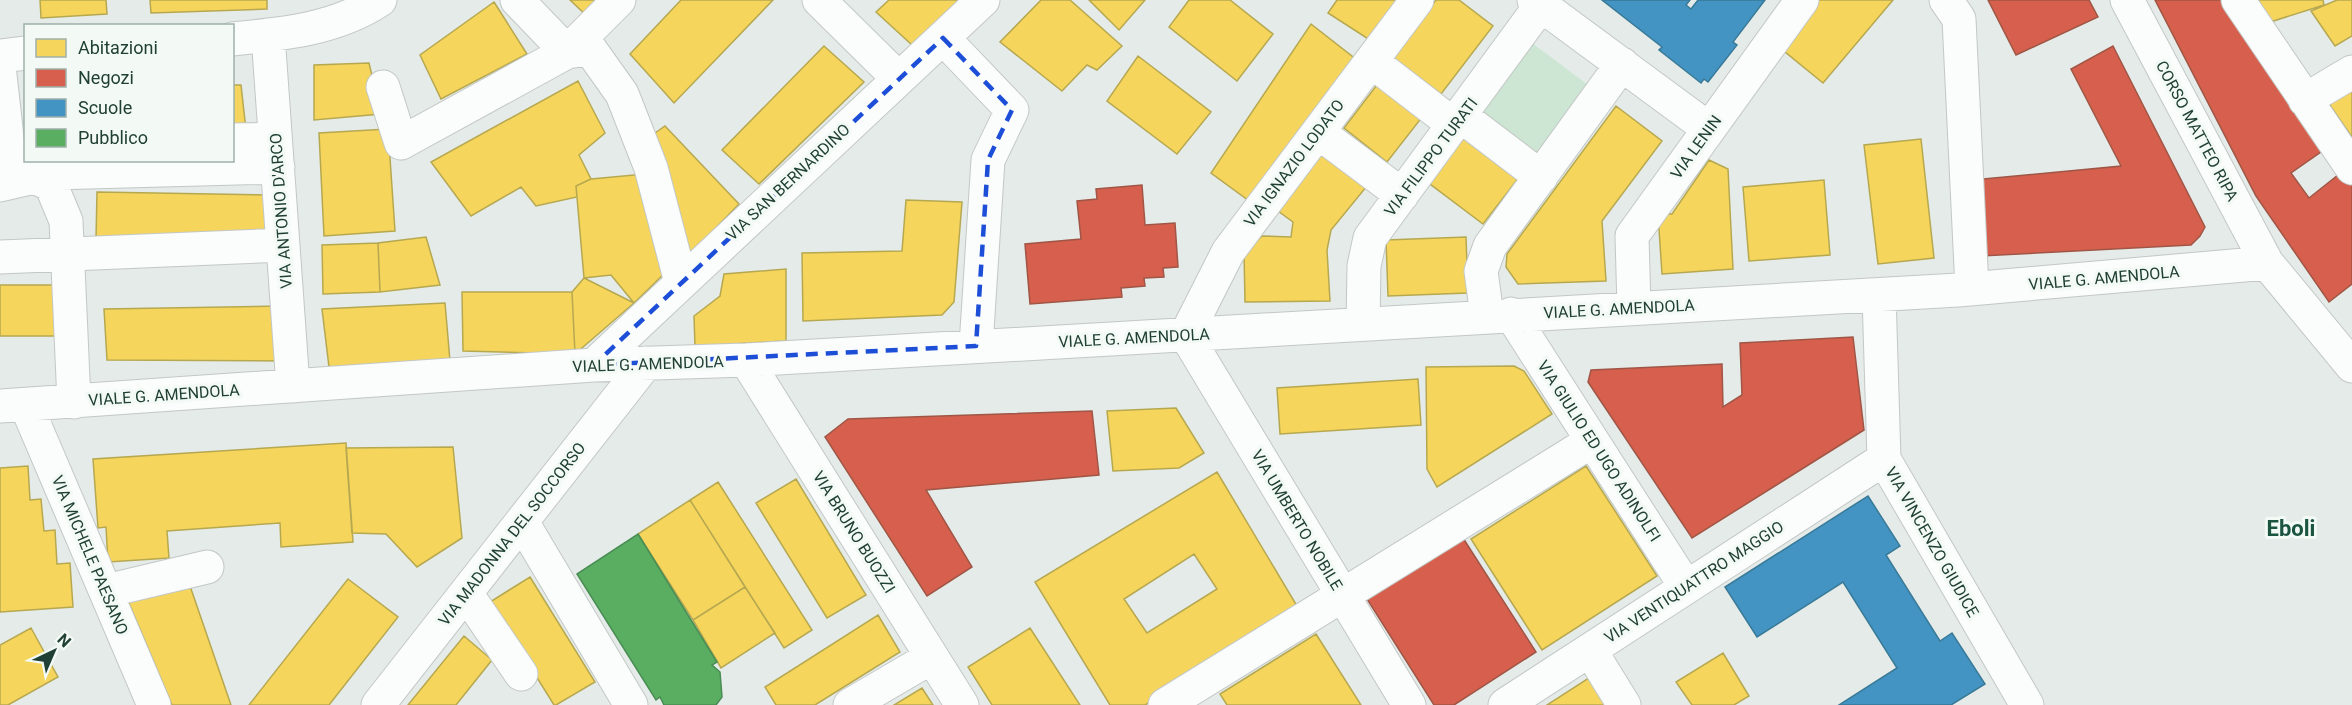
<svg xmlns="http://www.w3.org/2000/svg" width="2352" height="705" viewBox="0 0 2352 705" font-family="Roboto,sans-serif">
<rect width="100%" height="100%" fill="#e5ebe8"/>
<path fill="#cde5d3" d="M1532 43 1592 88 1537 162 1477 116Z"/>
<path fill="#f6d55c" stroke="#b6a850" stroke-width="1.5" fill-rule="evenodd" d="M40 0H106L107 14 41 18Z
M150 0H267V9L151 13Z
M570 0H606L589 18Z
M681 0H773L674 103 630 54Z
M889 0H960L912 45 876 12Z
M1041 0H1070L1122 46 1097 70 1087 65 1062 91 1000 42Z
M1089 0H1145L1119 30Z
M1189 0H1230L1273 34 1237 81 1169 27Z
M1337 0H1410L1376 44 1328 13Z
M1436 0H1459L1493 26 1441 94 1392 57Z
M1804 0H1893L1823 83 1774 43Z
M2256 0H2323L2324 5 2267 23Z
M2337 0H2352V36L2335 46 2311 11Z
M494 2 527 54 441 99 420 55Z
M1311 24 1362 64 1256 206 1211 173Z
M824 46 864 82 759 184 722 150Z
M1138 56 1211 112 1177 154 1107 101Z
M369 63 381 114 314 120V65Z
M1386 73 1430 107 1387 162 1344 128Z
M578 81 605 133 579 155 591 179 576 186 577 197 536 206 521 187 471 216 431 162Z
M232 85H241L246 130 232 131Z
M2352 86V137L2327 101Z
M1616 106 1662 141 1602 221 1606 281 1518 284 1506 267 1507 254Z
M665 126 739 204 682 263 648 138Z
M388 129 395 231 324 236 319 133Z
M1464 131 1521 175 1483 224 1426 181Z
M1921 139 1934 258 1878 264 1864 145Z
M1329 140 1376 175 1331 230 1327 250 1330 301 1245 302 1244 252 1262 236 1291 237 1293 222 1274 208Z
M1709 160 1728 169 1733 269 1662 274 1658 214H1672Z
M645 174 669 269 634 303 584 278 576 186 591 179Z
M1824 180 1830 255 1749 261 1743 187Z
M97 192 271 195 275 237 96 239Z
M906 200 962 202 954 302 942 315 803 321 802 253 902 251Z
M426 237 440 285 380 292 378 243Z
M1466 237 1468 293 1388 296 1386 240Z
M378 243 380 292 323 294 322 245Z
M786 269V341L695 346 694 316 720 296 724 274Z
M611 275 634 303 575 354 572 292 584 278Z
M0 285H60L64 336H0Z
M462 292H572L575 354 463 351Z
M445 303 450 361 329 367 322 309Z
M280 306 284 361 107 360 104 309Z
M1514 366 1524 371 1552 414 1437 487 1427 469 1426 367Z
M1418 379 1421 425 1280 434 1277 388Z
M1176 408 1204 453 1179 468 1113 471 1107 411Z
M346 443 353 542 281 547 280 523 167 531 169 558 108 562 106 527 98 528 93 459Z
M453 447 462 538 417 567 386 534 352 533 346 448Z
M28 466 30 500 41 499 44 531 55 530 57 564 70 563 73 607 0 612V468Z
M1586 466 1657 576 1542 650 1471 539Z
M1217 472 1300 611 1145 705H1110L1035 582ZM1194 554 1217 589 1147 633 1124 599Z
M796 479 866 595 827 618 756 503Z
M718 482 812 630 784 648 690 500Z
M690 500 745 587 693 620 638 534Z
M530 577 595 682 556 705H554L490 602Z
M348 579 398 617 329 705H249Z
M189 583 231 705H172L125 594Z
M745 587 775 633 721 668 693 620Z
M878 615 900 652 815 705H776L765 687Z
M31 628 58 677 8 705H0V645Z
M1030 628 1080 705H992L968 667Z
M1316 634 1361 705H1227L1220 694Z
M464 636 492 660 456 705H408Z
M1723 653 1749 696 1734 705H1692L1676 682Z
M1595 674 1615 705H1547Z
M922 688 933 705H894Z"/>
<path fill="#d6604d" stroke="#a05646" stroke-width="1.5" d="M1988 0H2089L2098 17 2016 55Z
M2155 0H2228L2328 147 2291 173 2309 198 2343 171 2352 184V284L2329 302 2256 196Z
M2113 46 2205 227 2200 236 2191 245 1981 256 1973 180 2121 166 2071 69Z
M1142 185 1145 225 1175 223 1178 267 1163 268 1164 277 1144 278 1145 286 1121 288 1122 297 1030 304 1025 244 1081 239 1077 201 1097 199 1096 189Z
M1853 337 1864 430 1692 538 1588 382 1591 370 1722 364 1723 407 1742 395 1740 343Z
M1092 411 1099 475 926 490 972 567 927 596 825 437 848 419Z
M1463 538 1536 652 1454 705H1434L1367 599Z"/>
<path fill="#4393c3" stroke="#397a98" stroke-width="1.5" d="M1602 0H1690L1686 5 1691 9 1698 0H1765L1733 42 1737 45 1708 82 1704 79 1701 83 1659 50 1662 47Z
M1868 496 1900 546 1886 555 1940 641 1952 633 1985 684 1951 705H1839L1897 668 1843 582 1757 637 1725 587Z"/>
<path fill="#5aae61" stroke="#498d54" stroke-width="1.5" d="M638 534 717 662 712 665 720 672 722 697 716 705H664L660 697 656 700 577 574Z"/>
<g fill="none" stroke-linecap="round" stroke-linejoin="round">
<g stroke="#c2c8c5" stroke-width="35">
<path id="minor" d="M517 0 567 52 590 49 622 94 651 168 681 282
M819 0 899 79
M1534 0 1709 129
M1946 0 1959 19 1972 289
M2127 0 2267 263 2352 366
M2238 0 2352 168
M268 35 293 386
M943 38 1012 110 988 160 976 346
M232 39C284 34 336 29 380 0
M0 56 26 53
M1371 61 1454 125
M0 75 9 155 21 170 51 185 66 221 74 402
M383 87 401 143 567 52 619 0
M2305 100 2352 72
M1461 116 1541 177
M1318 132 1402 195
M232 140 275 139
M0 185 52 173 278 167
M0 257 283 245
M1879 295 1884 459 2027 705
M1634 308 1632 236 1802 0
M1511 314 1686 587
M1487 316 1481 271 1490 246 1622 64
M1363 324 1364 266 1370 238 1541 5
M746 360 962 705
M594 365 983 0
M26 405 154 705
M0 406 594 365 746 360 1958 290 2267 263
M522 522 631 705
M106 591 207 567
M466 593 521 674
M1590 650 1624 705
M378 705 646 363
M850 705 932 657
M1165 705 1592 441
M1409 705 1186 335 1228 252 1417 0
M1505 705 1884 459"/>
</g>
<use href="#minor" stroke="#fbfcfc" stroke-width="33"/>
</g>
<path fill="none" stroke="#1d4ed8" stroke-width="4.5" stroke-dasharray="12 8" stroke-linejoin="round" d="M943 38 1012 110 988 160 976 346 594 365Z"/>
<g text-anchor="middle" dominant-baseline="central" stroke-width="6" stroke-linejoin="round" paint-order="stroke">
<g font-size="16" fill="#214035" stroke="#f3faf6">
<text transform="translate(2197 131) rotate(62)">CORSO MATTEO RIPA</text>
<text transform="translate(1696 147) rotate(-54)">VIA LENIN</text>
<text transform="translate(1431 157) rotate(-53)">VIA FILIPPO TURATI</text>
<text transform="translate(1294 163) rotate(-53)">VIA IGNAZIO LODATO</text>
<text transform="translate(788 182) rotate(-43)">VIA SAN BERNARDINO</text>
<text transform="translate(281 211) rotate(-94)">VIA ANTONIO D'ARCO</text>
<text transform="translate(2104 278) rotate(-5)">VIALE G. AMENDOLA</text>
<text transform="translate(1619 309) rotate(-3)">VIALE G. AMENDOLA</text>
<text transform="translate(1134 338) rotate(-3)">VIALE G. AMENDOLA</text>
<text transform="translate(648 364) rotate(-2)">VIALE G. AMENDOLA</text>
<text transform="translate(164 395) rotate(-4)">VIALE G. AMENDOLA</text>
<text transform="translate(1599 451) rotate(57)">VIA GIULIO ED UGO ADINOLFI</text>
<text transform="translate(1297 520) rotate(59)">VIA UMBERTO NOBILE</text>
<text transform="translate(854 532) rotate(58)">VIA BRUNO BUOZZI</text>
<text transform="translate(512 534) rotate(-52)">VIA MADONNA DEL SOCCORSO</text>
<text transform="translate(1932 542) rotate(60)">VIA VINCENZO GIUDICE</text>
<text transform="translate(90 555) rotate(67)">VIA MICHELE PAESANO</text>
<text transform="translate(1694 582) rotate(-33)">VIA VENTIQUATTRO MAGGIO</text>
</g>
<g font-size="22" font-weight="bold" fill="#1b5441" stroke="#f3faf6">
<text x="2291" y="528">Eboli</text>
</g>
</g>
<rect x="24" y="24" width="210" height="138" fill="#f3faf6" stroke="#9fb0a9" stroke-width="1.5"/>
<rect x="36" y="39" width="30" height="18" fill="#f6d55c" stroke="#9fb0a9" stroke-width="1.5"/>
<text x="78" y="54" font-size="18" fill="#214035">Abitazioni</text>
<rect x="36" y="69" width="30" height="18" fill="#d6604d" stroke="#9fb0a9" stroke-width="1.5"/>
<text x="78" y="84" font-size="18" fill="#214035">Negozi</text>
<rect x="36" y="99" width="30" height="18" fill="#4393c3" stroke="#9fb0a9" stroke-width="1.5"/>
<text x="78" y="114" font-size="18" fill="#214035">Scuole</text>
<rect x="36" y="129" width="30" height="18" fill="#5aae61" stroke="#9fb0a9" stroke-width="1.5"/>
<text x="78" y="144" font-size="18" fill="#214035">Pubblico</text>
<g transform="translate(54 651) rotate(44)" stroke="#f3faf6" stroke-width="4.5" paint-order="stroke">
<path d="M0-4.5L10 22L0 15L-10 22Z" fill="#214035"/>
<text y="-9" font-size="16" font-weight="bold" text-anchor="middle" fill="#214035">N</text>
</g>
</svg>
